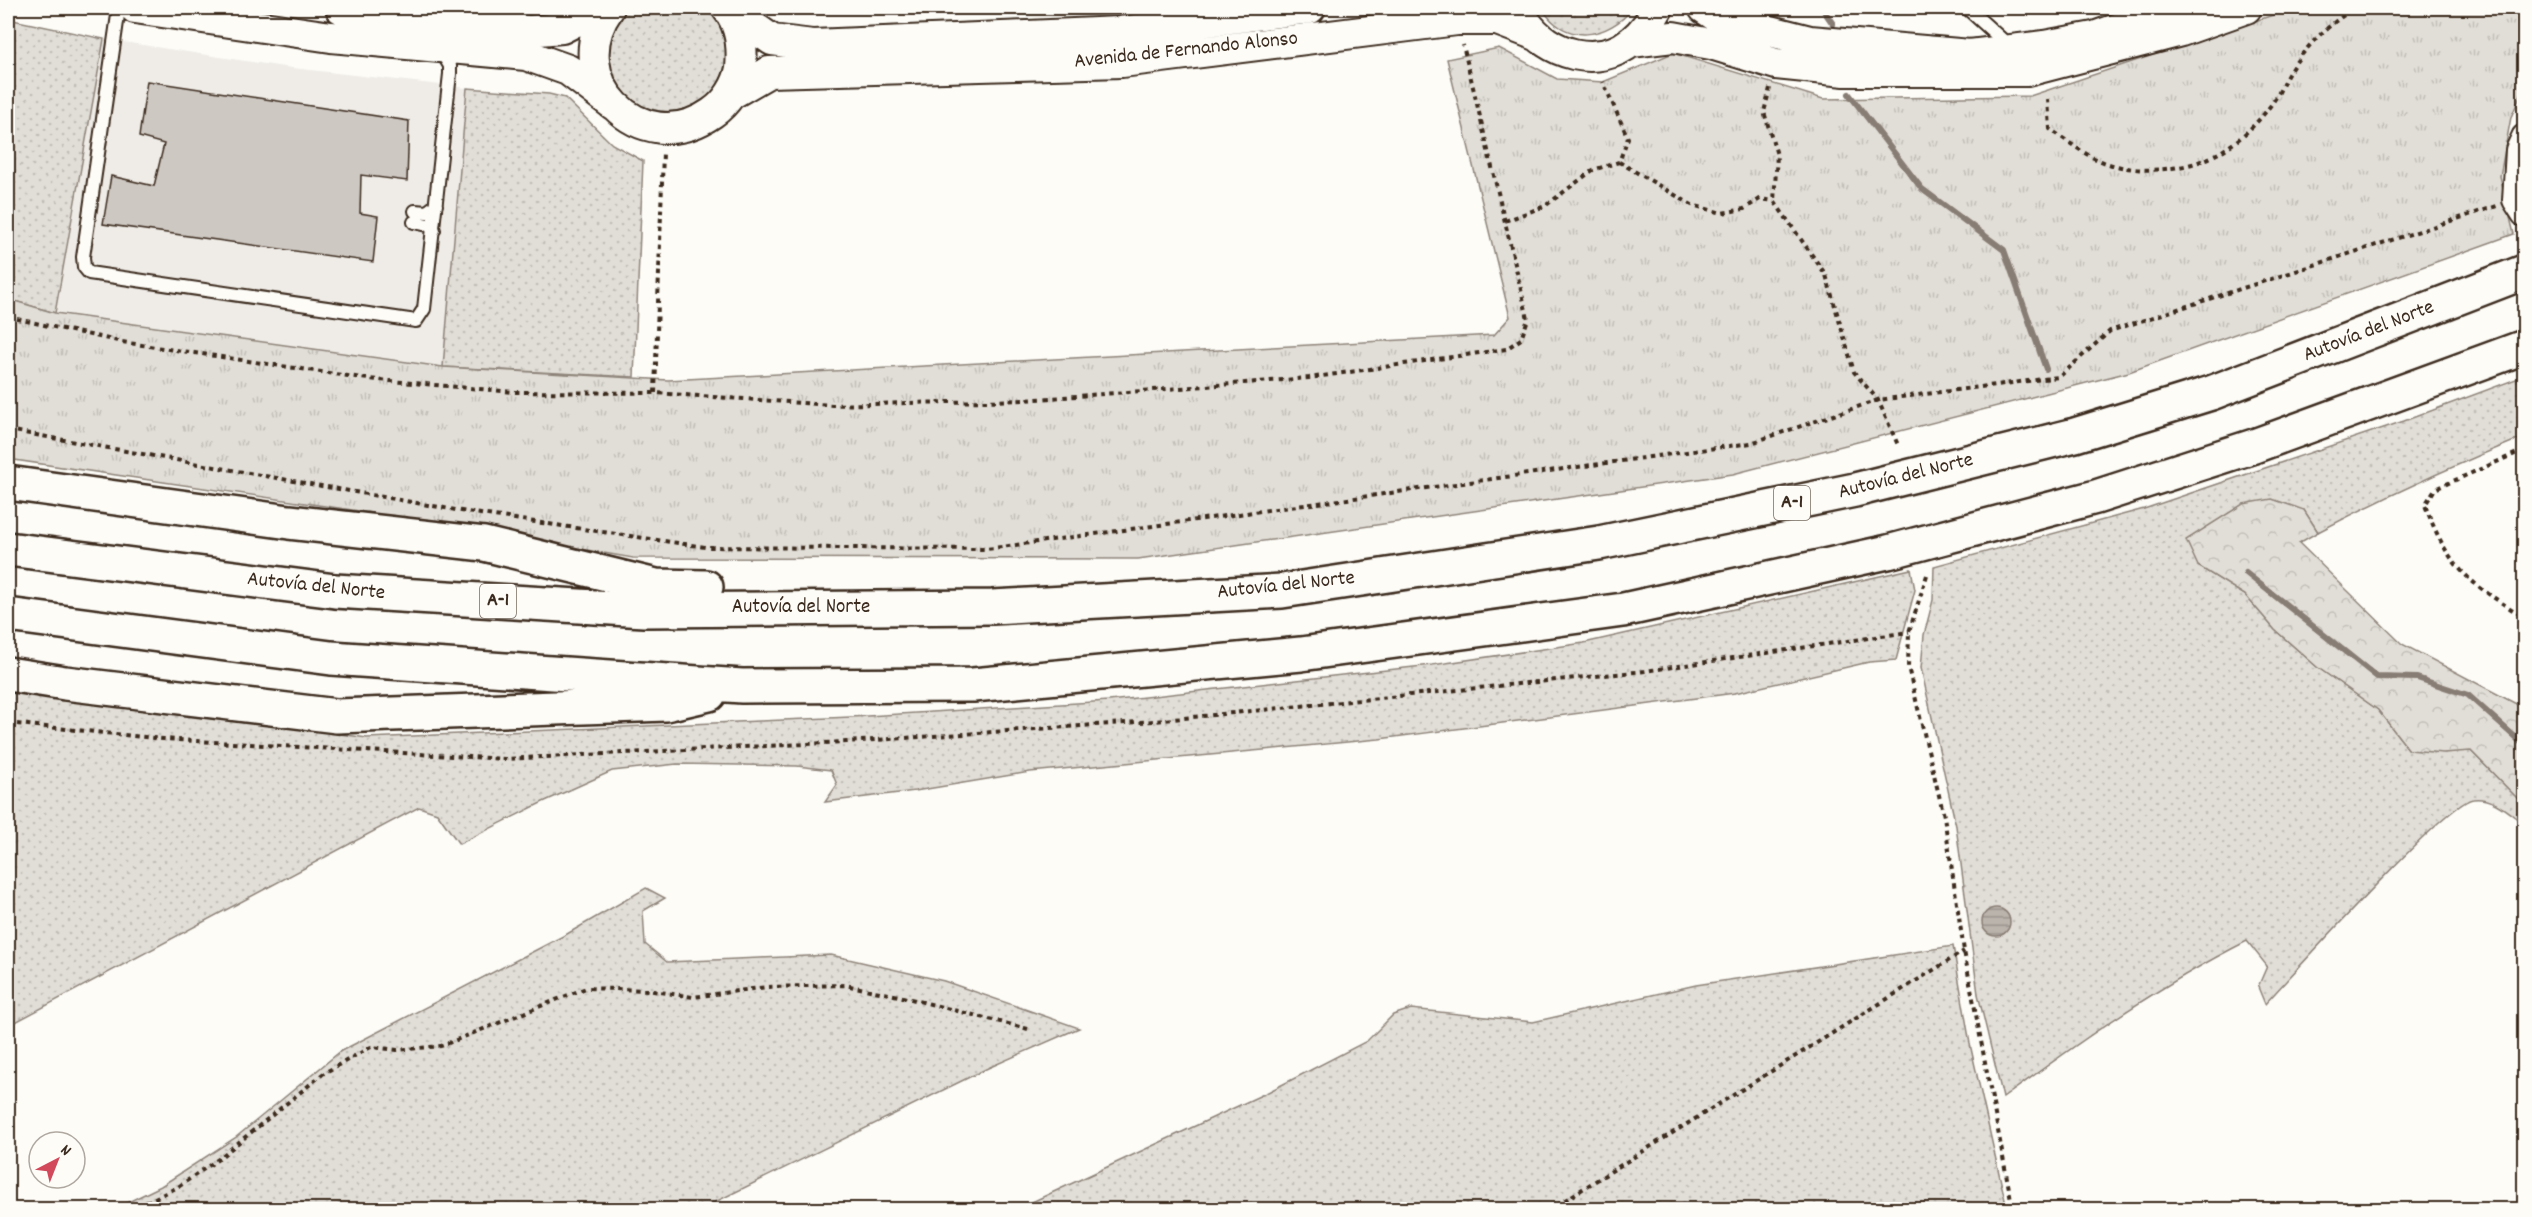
<svg xmlns="http://www.w3.org/2000/svg" width="2532" height="1217" viewBox="0 0 2532 1217" font-family="Dekko,sans-serif">
<defs>
<pattern id="grass-dots" width="8" height="8" patternUnits="userSpaceOnUse" patternTransform="scale(1.5)"><rect width="8" height="8" fill="#e1ded7"/><path d="M2 2h.1M6 6h.1" fill="none" stroke="#c2bfb8" stroke-width="1.8" stroke-linecap="round"/></pattern>
<pattern id="forest-crowns" width="20" height="18" patternUnits="userSpaceOnUse" patternTransform="scale(1.5)"><rect width="20" height="18" fill="#e1ded7"/><path d="M2 6a3 3 0 1 1 6 0M12 15a3 3 0 1 1 6 0" fill="none" stroke="#c2bfb8"/></pattern>
<pattern id="park-tufts" width="24" height="20" patternUnits="userSpaceOnUse" patternTransform="scale(1.5)"><rect width="24" height="20" fill="#e1ded7"/><path d="M3 7l-1-3M5 7V3M7 7l1-3M15 17l-1-3M17 17v-4M19 17l1-3" fill="none" stroke="#c2bfb8"/></pattern>
<pattern id="water-rules" width="6" height="5" patternUnits="userSpaceOnUse" patternTransform="scale(1.5)"><rect width="6" height="5" fill="#bbb4ad"/><path d="M0 2.5h6" fill="none" stroke="#99938c"/></pattern>
</defs>
<rect width="100%" height="100%" fill="#fdfcf7"/>
<filter id="ink" filterUnits="userSpaceOnUse"><feTurbulence type="fractalNoise" baseFrequency=".0167" numOctaves="2"/><feDisplacementMap in="SourceGraphic" scale="12" xChannelSelector="R" yChannelSelector="G"/><feConvolveMatrix kernelMatrix="1 2 1 2 8 2 1 2 1" color-interpolation-filters="sRGB"/></filter>
<g filter="url(#ink)">
<path fill="#efece7" d="M104 39 284 67 467 88 443 367 55 313Z"/>
<path fill="url(#grass-dots)" stroke="#8e847a" stroke-width="1.5" d="M625 8H706C722 20 728 41 726 61 719 116 650 128 618 87 613 81 608 70 607 62 607 57 609 50 610 44 612 29 614 19 625 8Z
M1542 8H1541H1633C1608 39 1565 46 1542 8Z
M8 19 104 39 55 313 8 299Z
M467 88 549 94 565 98 612 144 643 161 634 377 443 367Z
M2524 376V437C2454 465 2385 497 2318 532L2304 510 2198 566 2245 595 2275 630 2317 667 2378 710 2409 750 2471 751 2524 805V824C2509 813 2492 796 2473 799 2447 802 2293 974 2265 1004L2258 987 2267 966 2247 941C2160 985 2080 1041 2003 1098L1978 994 1956 826 1921 668 1924 635 1933 600 1934 566 2144 509 2404 421Z
M1911 569 1915 590 1896 660 1869 662 1735 693 1379 739 1030 772 915 791 825 802 837 785 831 770 797 766 677 764 612 771 543 802 459 844 437 813 419 807 8 1026V685L367 738 851 717 1109 701 1432 665 1584 643Z
M646 888 665 898 643 911 645 944 667 962 831 955 944 981 1079 1028 988 1068 701 1209H114L161 1186 235 1138 341 1051 567 934Z
M1953 946 1970 1044 2007 1209H1017L1268 1092 1367 1041 1393 1015 1411 1009 1533 1022 1696 985Z"/>
<path fill="url(#forest-crowns)" stroke="#8e847a" stroke-width="1.5" d="M2272 499 2304 510 2318 532 2299 543 2402 644 2524 708V805L2471 751 2443 753 2409 750 2378 710 2317 667 2275 630 2245 595 2198 566 2186 540 2243 504Z"/>
<path fill="url(#park-tufts)" stroke="#8e847a" stroke-width="1.5" d="M2294 8H2524V88L2511 117 2500 176 2514 234 2129 372 1733 474 1138 559 633 558 359 511 8 459V299L55 313 443 367 668 380 1494 335 1510 317 1447 59 1499 48 1557 79 1603 82 1673 53 1823 99 2030 96Z"/>
<path fill="url(#water-rules)" stroke="#887d74" stroke-width="1.5" d="M1982 922a14 14 0 1 1 28 0a14 14 0 1 1-28 0Z"/>
<g fill="none" stroke-linecap="round" stroke-linejoin="round">
<path stroke="#887d74" stroke-width="6" d="M1822 8 1833 24
M1849 94 1922 189 2004 250 2046 369
M2246 573 2377 677 2417 678 2468 695 2524 745"/>
</g>
<path fill="#cdc8c2" stroke="#3b2a1e" stroke-width="1.5" d="M147 81 409 121 407 181 361 175 360 213 378 216 373 262 103 224 111 176 154 186 164 144 139 137Z"/>
<g fill="none" stroke-linecap="round" stroke-linejoin="round">
<g stroke="#3b2a1e" stroke-width="16">
<path id="service" d="M124 8 118 15 83 257 84 267 89 273 416 321 424 309 450 74V66L441 51
M1967 8 2009 46
M415 211 427 212 436 205
M414 222 428 225 434 230"/>
</g>
<g stroke="#3b2a1e" stroke-width="28">
<path id="minor" d="M2524 137 2518 150 2515 200 2524 214"/>
</g>
<g stroke="#3b2a1e" stroke-width="34">
<path id="tertiary" d="M135 8 331 37 526 55 568 70 614 105
M341 8 492 24 528 31 562 28 601 8
M609 8C559 78 641 163 712 113 727 103 738 85 741 68 743 46 741 25 727 8
M1704 8 1719 18 1810 41 1970 55 2044 46 2094 37 2175 8
M729 10 772 40 813 45 1120 32 1310 8
M1525 21C1548 55 1598 69 1632 41 1644 32 1651 20 1658 8
M1631 42 1673 37 1711 44 1776 64 1845 71H2027L2181 31 2246 8
M731 94 769 72 1122 62 1457 20H1497L1536 35"/>
</g>
<g stroke="#3b2a1e" stroke-width="38">
<path id="motorway" d="M8 483 289 522 484 544 656 586 706 587
M8 549 335 591 644 610 992 607 1282 591 1599 543 1855 490 2075 435 2211 393 2524 272
M8 615 331 658 742 686 973 685 1301 654 1623 610 1888 552 2096 497 2254 446 2524 347
M8 674 65 683 337 716 666 704 709 694"/>
</g>
<path stroke="#3b2a1e" stroke-width="4" stroke-dasharray="4.5 4.5" stroke-linecap="butt" d="M1770 88 1764 112 1777 155 1774 201 1826 275 1854 372 1878 400 1898 445
M2048 99 2050 129C2063 138 2077 149 2092 157 2126 175 2177 173 2211 157 2236 145 2260 122 2275 99 2281 90 2284 80 2290 71 2305 47 2331 22 2355 8
M1619 162 1692 205 1722 213 1744 209 1760 199 1774 201
M1505 221 1545 206 1593 170 1619 162 1628 138 1603 82
M8 317 122 342 368 379 514 392 655 393 832 405 1025 400 1309 378 1506 349 1521 339 1528 319 1463 45
M655 393 663 152
M8 430 467 512 705 547 987 549 1751 443 1878 400 2059 377 2110 331 2497 206
M2524 450 2435 489 2425 505C2449 569 2468 582 2524 617
M1927 575 1909 632 1908 667 1944 816 1964 951 2013 1210
M8 723 163 739 504 759 846 742 1154 721 1645 671 1909 632
M130 1210 178 1187 217 1160 324 1073 371 1047 397 1050 441 1046 586 988 647 990 693 997 767 987 845 985 899 996 1028 1029
M1549 1210 1964 951"/>
<use href="#service" stroke="#fdfcf7" stroke-width="12"/>
<use href="#minor" stroke="#fdfcf7" stroke-width="24"/>
<use href="#tertiary" stroke="#fdfcf7" stroke-width="30"/>
<use href="#motorway" stroke="#fdfcf7" stroke-width="33"/>
</g>
</g>
<g text-anchor="middle" dominant-baseline="central" stroke-width="4.5" stroke-linejoin="round" paint-order="stroke">
<g fill="#fdfcf7" stroke="#75695f" stroke-width="1.5">
<rect x="1774" y="486" width="36" height="34" rx="4.5"/>
<rect x="480" y="584" width="36" height="34" rx="4.5"/>
</g>
<g font-size="20" font-weight="bold" fill="#3b2a1e">
<text x="1792" y="503">A-1</text>
<text x="498" y="601">A-1</text>
</g>
<g font-size="21" fill="#3b2a1e" stroke="#fdfcf7">
<text transform="translate(1186 51) rotate(-6)">Avenida de Fernando Alonso</text>
<text transform="translate(2369 332) rotate(-21)">Autovía del Norte</text>
<text transform="translate(1906 477) rotate(-14)">Autovía del Norte</text>
<text transform="translate(1286 586) rotate(-6)">Autovía del Norte</text>
<text transform="translate(316 587) rotate(6)">Autovía del Norte</text>
<text x="801" y="608">Autovía del Norte</text>
</g>
</g>
<rect width="2532" height="1217" fill="none" stroke="#fdfcf7" stroke-width="30"/>
<rect x="15" y="15" width="2502" height="1187" fill="none" stroke="#3b2a1e" stroke-width="2" filter="url(#ink)"/>
<g transform="translate(57 1160) rotate(42)"><circle r="28" fill="#fdfcf7" stroke="#afa8a0" stroke-width="1.5"/>
<path d="M0-4.5L10 22L0 15L-10 22Z" fill="#d1495b"/>
<text y="-9" font-size="16" font-weight="bold" text-anchor="middle" fill="#3b2a1e">N</text>
</g>
</svg>
